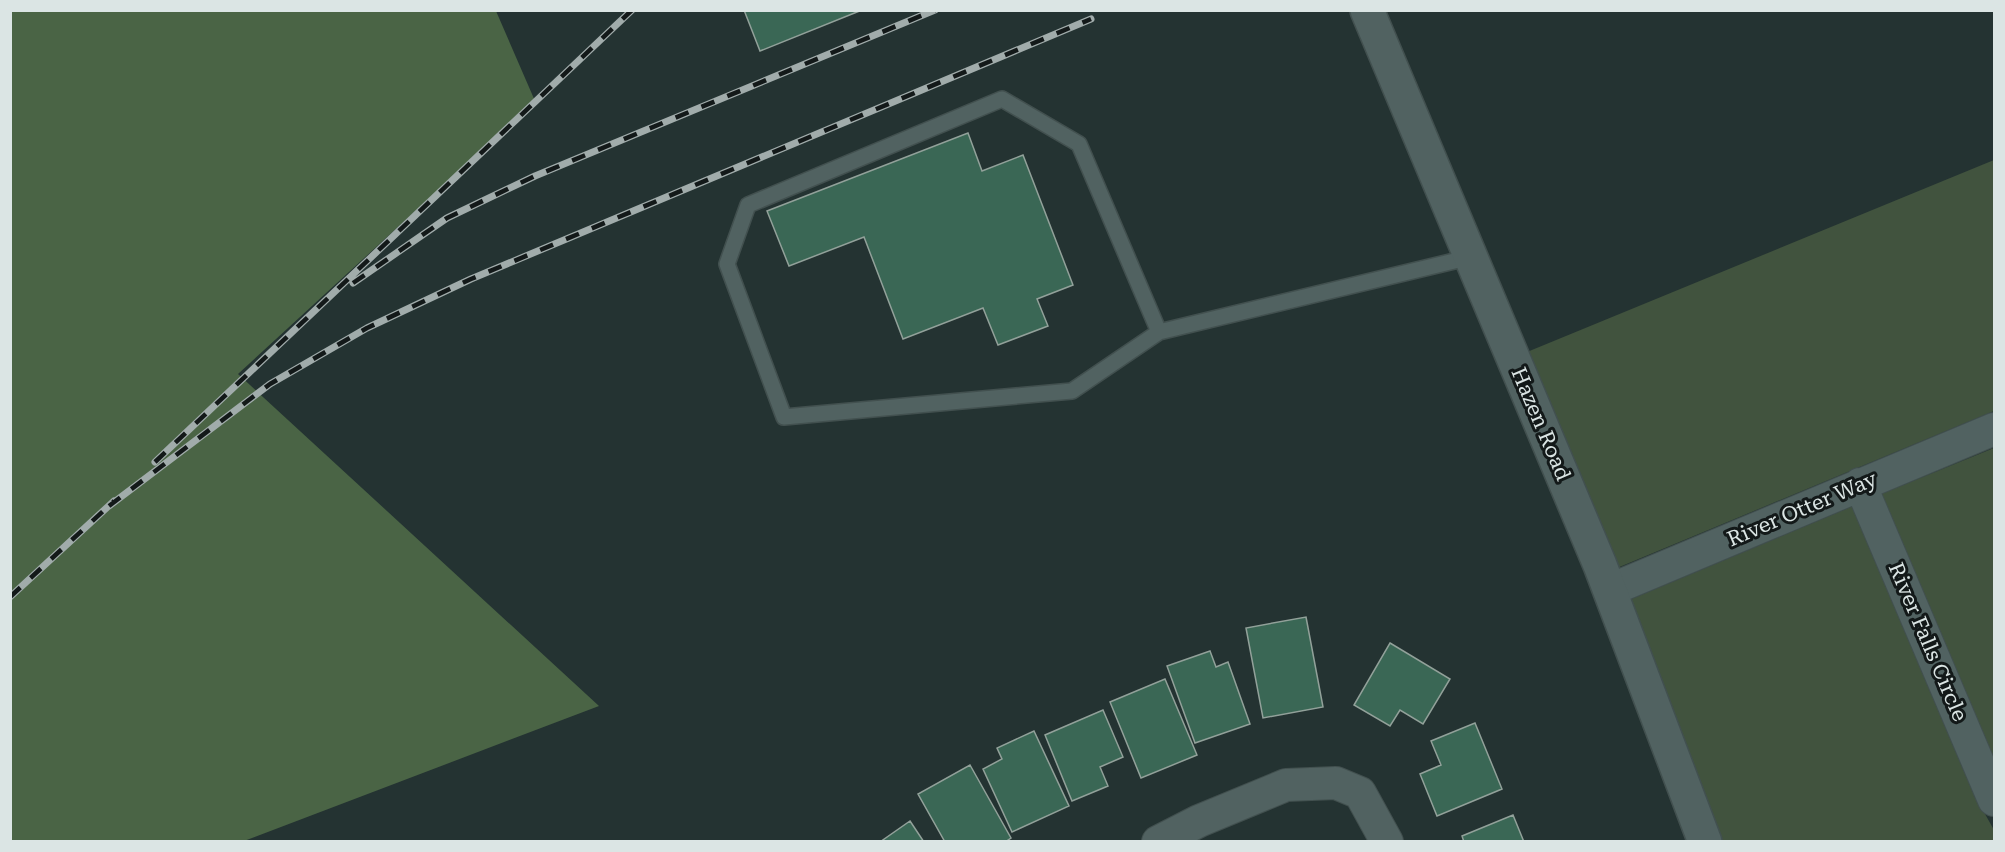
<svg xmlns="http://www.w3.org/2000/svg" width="2005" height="852" viewBox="0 0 2005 852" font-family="'Roboto Serif',serif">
<rect width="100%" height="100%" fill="#243332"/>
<path fill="#41533e" d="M1994 160V411L1617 568 1527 352Z
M1994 448V761L1881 494Z
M1853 506 1980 805 1994 830V841H1721L1629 600Z"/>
<path fill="#4a6445" d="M10 11H496L535 101 238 374 599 706 244 841H11Z"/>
<path fill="#3a6755" stroke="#92a19a" stroke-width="1.5" d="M744 10H862L760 51Z
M968 133 982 171 1023 155 1073 285 1037 299 1048 326 998 345 983 308 903 339 864 237 789 266 767 211Z
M1306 617 1323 707 1263 718 1246 628Z
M1390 643 1450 679 1423 724 1400 710 1390 726 1354 705Z
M1210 651 1216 667 1228 662 1250 724 1195 743 1167 666Z
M1165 679 1197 755 1141 778 1110 702Z
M1103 710 1123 757 1100 767 1108 786 1072 801 1045 735Z
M1475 723 1502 789 1437 816 1420 774 1441 765 1431 741Z
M1034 731 1069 806 1012 832 983 769 1002 759 997 748Z
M970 765 1011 838 1005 842H945L918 794Z
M1513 815 1524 842H1464L1462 836Z
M910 821 924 842H880Z"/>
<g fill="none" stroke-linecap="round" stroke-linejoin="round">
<g stroke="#42504f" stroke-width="18">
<path id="service" d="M1159 332 1079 144 1002 99 748 205 727 264 784 417 1072 391 1159 332 1471 257"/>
</g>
<g stroke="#42504f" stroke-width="34">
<path id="minor" d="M1860 484 1994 800
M1610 590 1994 429
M1158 842 1199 821 1286 785 1336 783 1360 793 1387 842"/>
</g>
<g stroke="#42504f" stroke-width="36">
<path id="tertiary" d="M1367 10 1600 565 1705 842"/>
</g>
<use href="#service" stroke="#516261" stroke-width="15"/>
<use href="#minor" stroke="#516261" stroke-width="32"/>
<use href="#tertiary" stroke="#516261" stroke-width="33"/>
<g stroke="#a1acab" stroke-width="7">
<path id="rail" d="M353 283 447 218 535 176 935 10
M155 462 632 10
M109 506 270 384 367 328 471 279 1091 19
M10 597 114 501"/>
</g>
<use href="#rail" stroke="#131919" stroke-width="4.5" stroke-dasharray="14" stroke-linecap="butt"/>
</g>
<g text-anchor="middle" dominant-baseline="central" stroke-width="6" stroke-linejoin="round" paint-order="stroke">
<g font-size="21" fill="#dbe5e4" stroke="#131919">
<text transform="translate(1541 424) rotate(67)">Hazen Road</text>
<text transform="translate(1802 509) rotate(-23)">River Otter Way</text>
<text transform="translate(1928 642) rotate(67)">River Falls Circle</text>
</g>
</g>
<rect width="2005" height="852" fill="none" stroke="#dbe5e4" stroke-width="24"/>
</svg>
